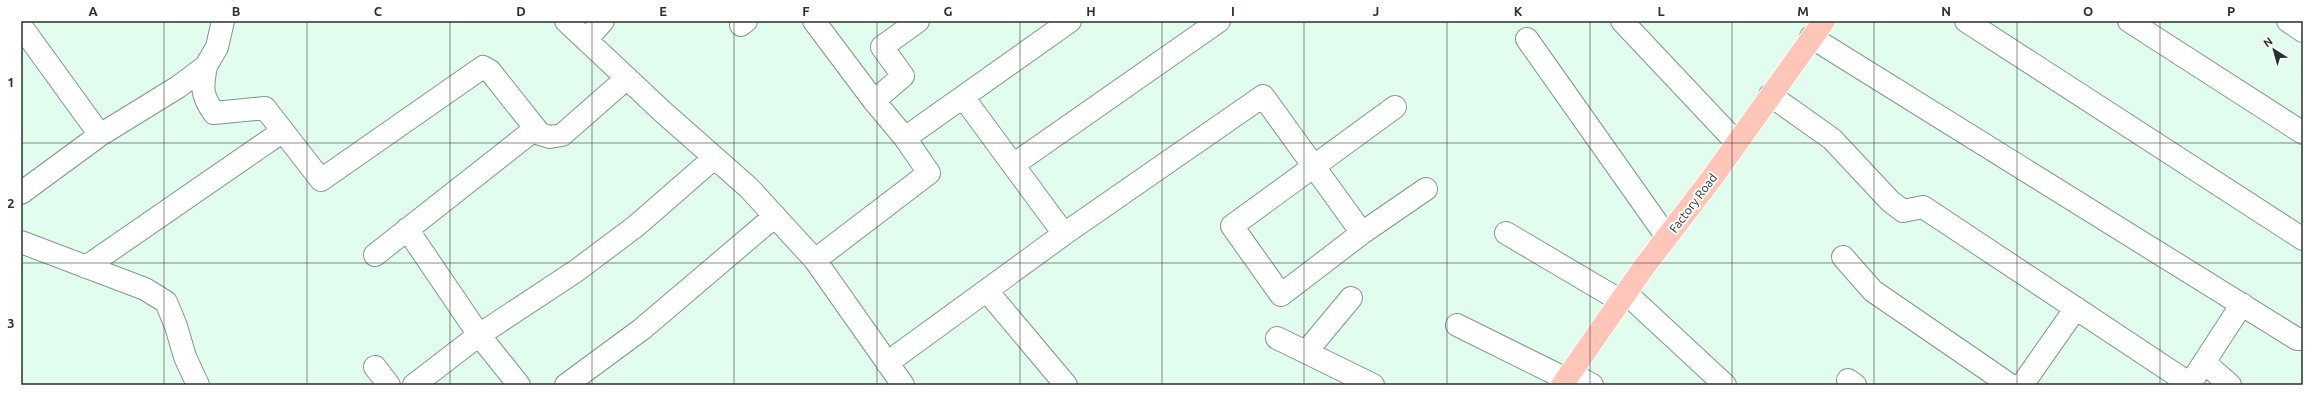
<svg xmlns="http://www.w3.org/2000/svg" width="2324" height="406" viewBox="0 0 2324 406" font-family="Ubuntu,sans-serif">
<rect width="100%" height="100%" fill="#e2fcee"/>
<g fill="none" stroke-linecap="round" stroke-linejoin="round">
<g stroke="#80978b" stroke-width="24">
<path id="minor" d="M566 21 663 112 749 188 815 260 903 385
M814 21 874 101 903 76 882 47 918 21
M1622 21 1737 143
M1966 21 2303 239
M2129 21 2303 133
M2288 21 2303 31
M741 25 746 21
M21 26 100 135 178 87 206 66 217 47 223 21
M1811 37 2297 339H2303
M1527 39 1667 237
M586 40 603 21
M206 66C202 87 201 95 214 113L265 108 321 180 483 67 490 71 540 134 550 137 562 135 627 78
M1770 95 1832 139 1890 201 1903 211 1923 207 2190 384 2242 304
M874 101 905 138 1070 21
M1013 165 1219 21
M21 193 100 135
M407 229 479 335 576 271 636 226 714 158
M1362 233 1281 295 1232 226 1395 107
M1506 233 1621 301
M1064 234 1263 96 1362 233 1426 189
M21 242 145 289 166 302 176 326 185 357 198 385
M375 255 535 129
M1843 257 1873 291 2010 385
M815 260 929 173 905 138
M86 267 283 131
M987 291 1066 385
M1626 293 1725 385
M1457 325 1566 379
M1277 338 1373 385
M1306 352 1351 298
M2204 362 2230 385
M887 363 1064 234 963 97
M375 367 389 385
M1570 373 1592 385
M1848 380 1855 385
M414 385 479 335 519 385
M566 385 642 329 775 216
M2022 385 2076 308"/>
</g>
<g stroke="#fff" stroke-width="24">
<path id="major" d="M1562 385 1644 267 1712 178 1824 21"/>
</g>
<use href="#minor" stroke="#fff" stroke-width="22"/>
<use href="#major" stroke="#fec6b9" stroke-width="22"/>
</g>
<path fill="none" stroke="#28312c" stroke-width="1" stroke-opacity="0.55" d="M164 21V385M307 21V385M450 21V385M592 21V385M734 21V385M877 21V385M1020 21V385M1162 21V385M1304 21V385M1447 21V385M1590 21V385M1732 21V385M1874 21V385M2017 21V385M2160 21V385M21 143H2303M21 263H2303"/>
<g text-anchor="middle" dominant-baseline="central" stroke-width="4" stroke-linejoin="round" paint-order="stroke">
<g font-size="12" fill="#28312c" stroke="#fff">
<text transform="translate(1693 203) rotate(-53)">Factory Road</text>
</g>
</g>
<rect width="2324" height="406" fill="none" stroke="#ffffff" stroke-width="44"/>
<g transform="translate(2274 50) rotate(323)" stroke="#ffffff" stroke-width="3" paint-order="stroke">
<path d="M0-3L7 15L0 10L-7 15Z" fill="#28312c"/>
<text y="-6" font-size="11" font-weight="bold" text-anchor="middle" fill="#28312c">N</text>
</g>
<rect x="22" y="22" width="2280" height="362" fill="none" stroke="#28312c" stroke-width="1.5"/>
<g font-size="13" text-anchor="middle" font-weight="bold" fill="#28312c">
<text x="93" y="16">A</text>
<text x="236" y="16">B</text>
<text x="378" y="16">C</text>
<text x="521" y="16">D</text>
<text x="663" y="16">E</text>
<text x="806" y="16">F</text>
<text x="948" y="16">G</text>
<text x="1091" y="16">H</text>
<text x="1233" y="16">I</text>
<text x="1376" y="16">J</text>
<text x="1518" y="16">K</text>
<text x="1661" y="16">L</text>
<text x="1803" y="16">M</text>
<text x="1946" y="16">N</text>
<text x="2088" y="16">O</text>
<text x="2231" y="16">P</text>
<text x="11" y="87">1</text>
<text x="11" y="208">2</text>
<text x="11" y="328">3</text>
</g>
</svg>
